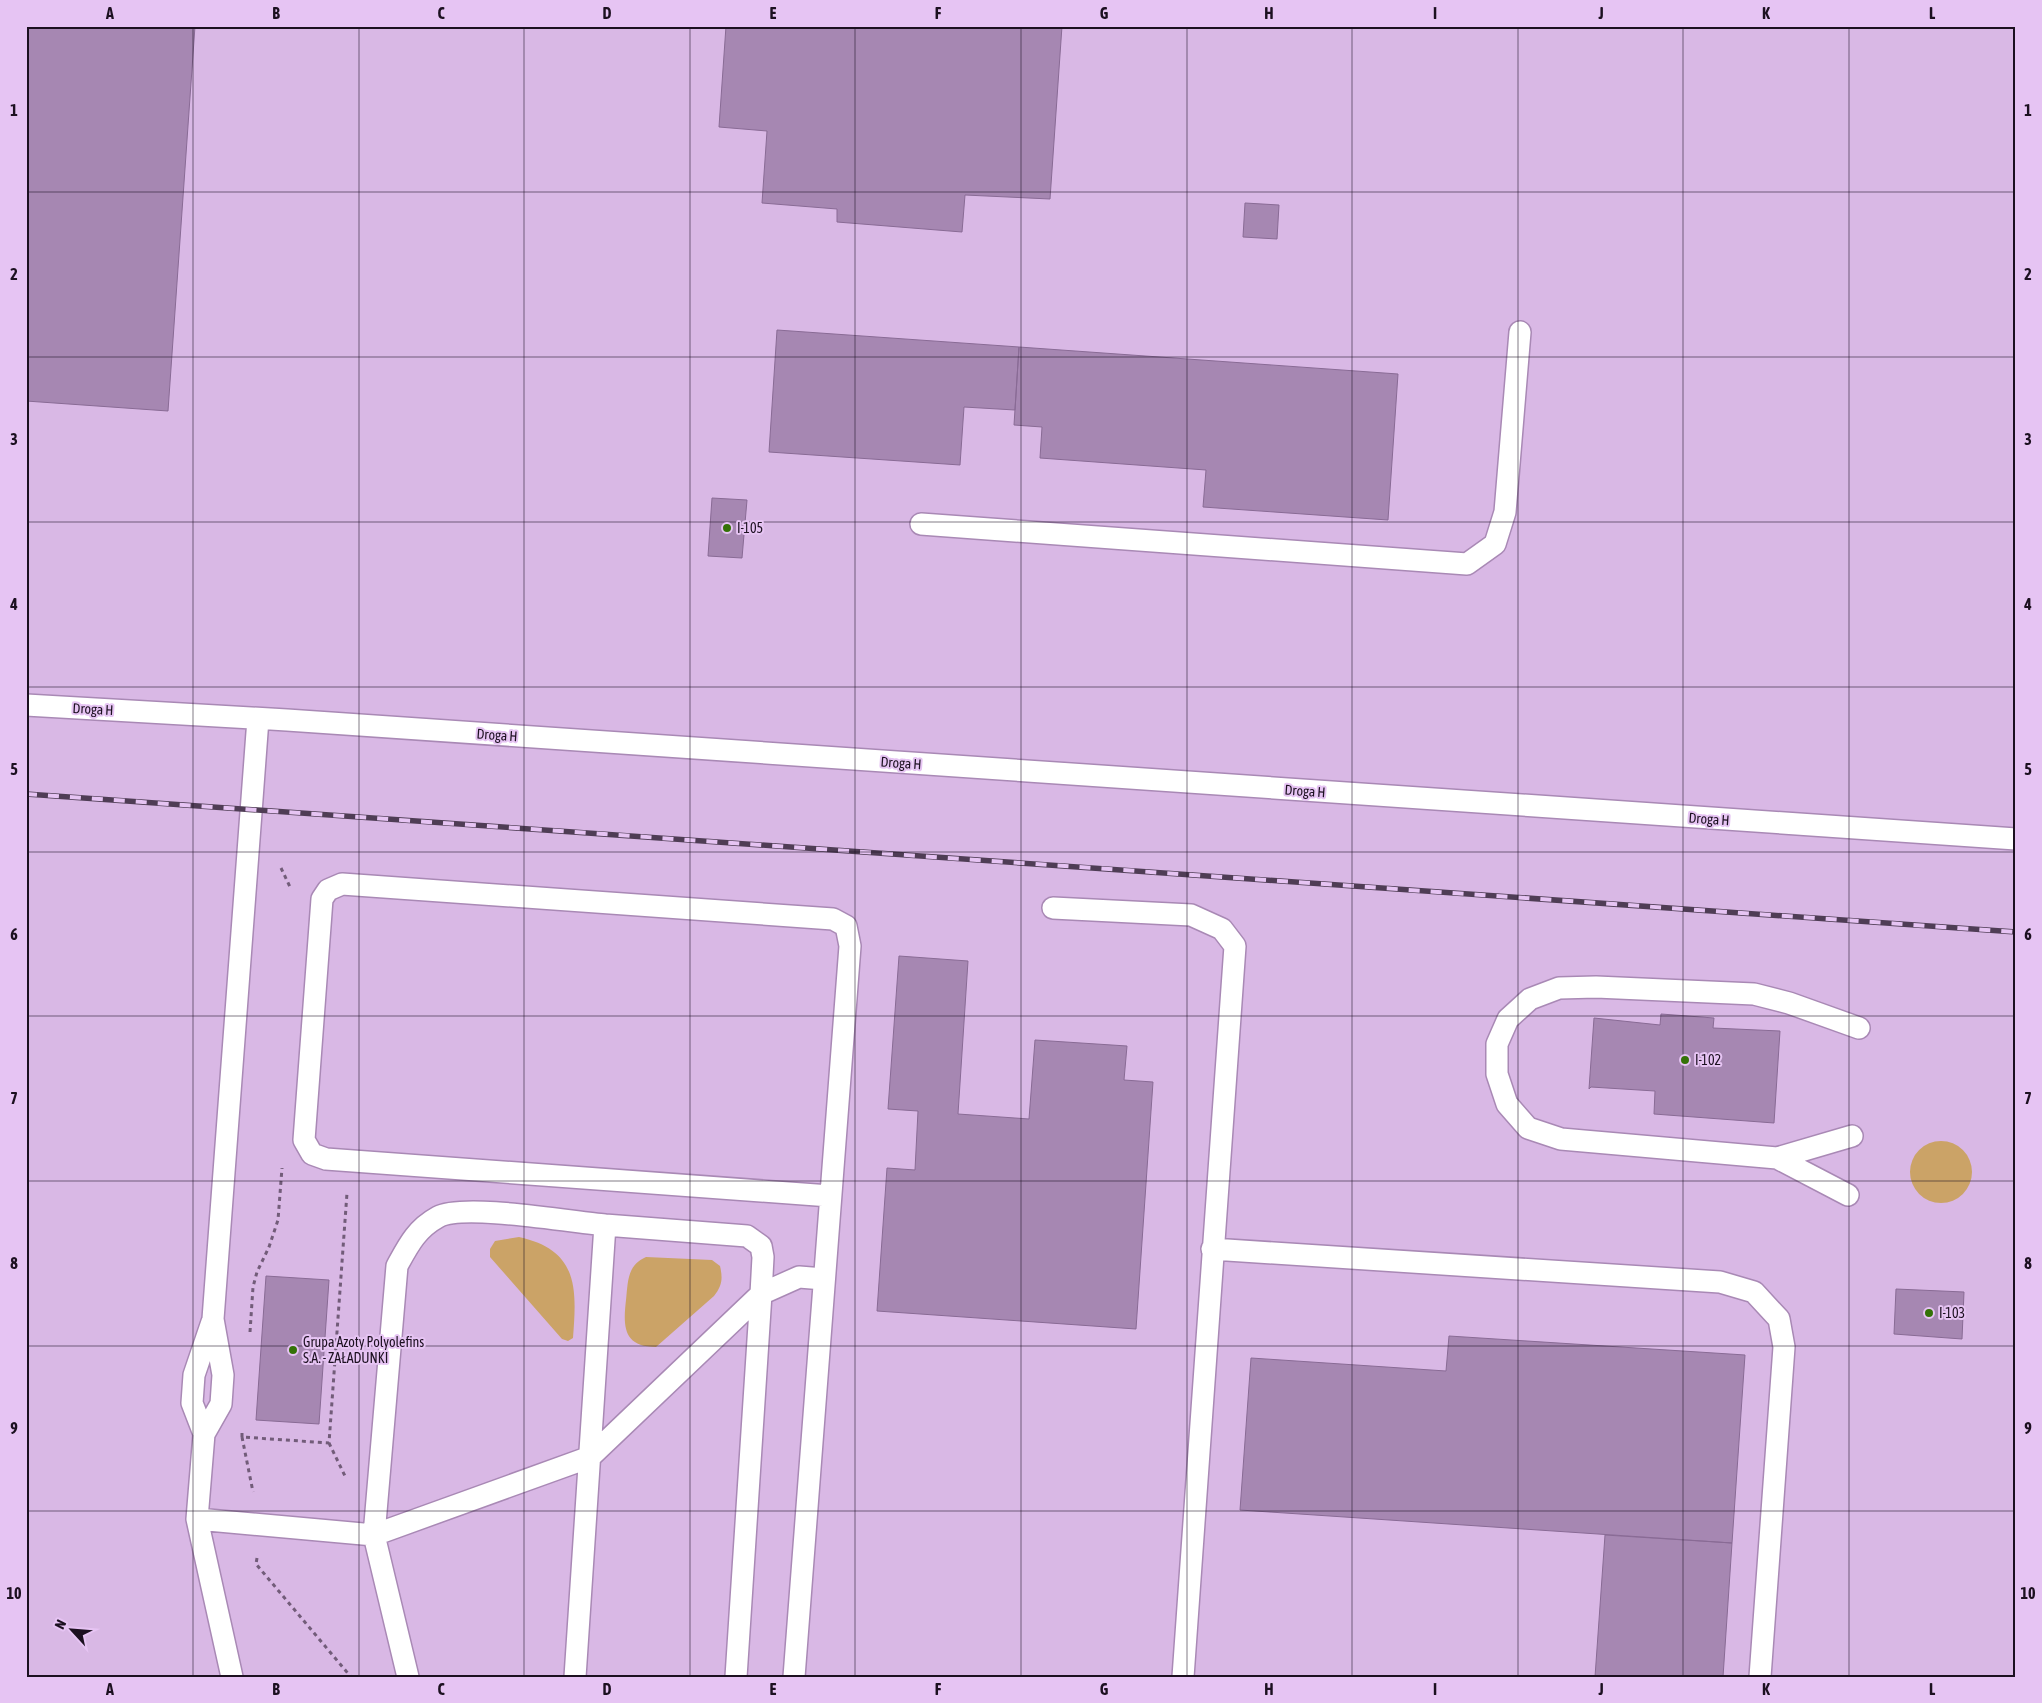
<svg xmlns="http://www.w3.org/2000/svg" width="2042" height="1703" viewBox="0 0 2042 1703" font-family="'Asap Condensed',sans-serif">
<rect width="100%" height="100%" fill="#d9b8e5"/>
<path fill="#cba367" d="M1910 1172a31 31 0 1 1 62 0a31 31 0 1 1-62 0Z
M519 1237C578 1250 577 1287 573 1338L568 1341 562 1339 490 1257V1249L495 1241Z
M646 1257 712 1260 720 1266C723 1279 722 1286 714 1296L656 1347C623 1347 623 1326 626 1300 628 1282 627 1265 646 1257Z"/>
<path fill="#a687b2" stroke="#896b95" d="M26 26H195L168 411 26 401Z
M726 26H1062L1050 199 965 195 962 232 837 222V209L762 203 767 131 719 127Z
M1245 203 1279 205 1277 239 1243 237Z
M777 330 1019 347 1015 410 964 407 960 465 769 452Z
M1019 347 1398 374 1388 520 1203 507 1206 470 1040 458 1042 427 1014 425Z
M712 498 747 500 742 558 708 556Z
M899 956 968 961 958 1114 1029 1119 1035 1040 1127 1046 1124 1080 1153 1082 1136 1329 877 1311 887 1168 915 1170 918 1111 888 1109Z
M1661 1014 1714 1018 1713 1028 1780 1031 1774 1123 1654 1114 1655 1091 1591 1087 1589 1089 1594 1018 1660 1025Z
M266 1276 329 1280 319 1424 256 1420Z
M1896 1289 1964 1292 1962 1339 1894 1334Z
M1449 1336 1745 1355 1732 1543 1240 1510 1251 1358 1446 1371Z
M1605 1535 1732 1543 1723 1677H1595Z"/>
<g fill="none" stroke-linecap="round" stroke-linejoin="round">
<g stroke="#a989b5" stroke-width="24">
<path id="service" d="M921 524 1467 564 1495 544 1505 512 1520 332
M26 705 287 720 2016 839
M258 719 213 1319 223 1375 221 1404 204 1434 197 1519 374 1535 397 1266C408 1246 416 1229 438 1217 463 1203 571 1222 605 1225L575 1677
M1053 908 1191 915 1222 929 1235 946 1183 1677
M1852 1136 1777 1158 1561 1139 1528 1128 1507 1104 1497 1074V1044L1508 1019 1530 999 1559 988 1596 987 1754 994 1789 1003 1859 1028
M1777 1158 1848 1195
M605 1225 747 1236 761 1246 763 1257 761 1294 736 1677
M1212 1249 1720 1282 1754 1292 1779 1319 1784 1347 1760 1677
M204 1434 192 1403 194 1375 212 1322
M197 1519 232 1677
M408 1677 374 1535 590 1457 761 1294 799 1277 824 1279
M794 1677 850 946 846 926 833 919 342 884 328 890 322 899 304 1140 312 1154 326 1159 830 1196"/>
</g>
<path stroke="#725c79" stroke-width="3" stroke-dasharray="4 4" stroke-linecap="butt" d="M281 868 291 889
M250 1332 253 1287 257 1272 269 1247 278 1220 282 1168
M242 1433V1437L329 1443 347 1193
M242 1437 253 1492
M329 1443 345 1476
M257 1558 256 1564 351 1677"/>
<use href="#service" stroke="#fff" stroke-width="21"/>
<g stroke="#4f3d55" stroke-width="5.5">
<path id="rail" d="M26 794 2016 932"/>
</g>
<use href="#rail" stroke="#e6c4f3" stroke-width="4" stroke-dasharray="11" stroke-linecap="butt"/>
</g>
<path fill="none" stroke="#1c1020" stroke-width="1" stroke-opacity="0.55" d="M193 26V1677M359 26V1677M524 26V1677M690 26V1677M855 26V1677M1021 26V1677M1187 26V1677M1352 26V1677M1518 26V1677M1683 26V1677M1849 26V1677M26 192H2016M26 357H2016M26 522H2016M26 687H2016M26 852H2016M26 1016H2016M26 1181H2016M26 1346H2016M26 1511H2016"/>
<g fill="#347207" stroke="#e6c4f3" stroke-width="2">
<circle cx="727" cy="528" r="5"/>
<circle cx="1685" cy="1060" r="5"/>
<circle cx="1929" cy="1313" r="5"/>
<circle cx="293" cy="1350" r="5"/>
</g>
<g text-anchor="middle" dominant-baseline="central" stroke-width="4" stroke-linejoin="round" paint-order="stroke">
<g font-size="14" fill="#1c1020" stroke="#e6c4f3" text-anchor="start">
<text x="737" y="528">I-105</text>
<text x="1695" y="1060">I-102</text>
<text x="1939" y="1313">I-103</text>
<text x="303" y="1342">Grupa Azoty Polyolefins<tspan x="303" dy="16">S.A. - ZAŁADUNKI</tspan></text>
</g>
<g font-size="14" fill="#1c1020" stroke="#e6c4f3">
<text transform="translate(93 709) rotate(3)">Droga H</text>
<text transform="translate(497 735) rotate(4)">Droga H</text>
<text transform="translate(901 763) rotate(4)">Droga H</text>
<text transform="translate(1305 791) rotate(4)">Droga H</text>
<text transform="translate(1709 819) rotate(4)">Droga H</text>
</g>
</g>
<rect width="2042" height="1703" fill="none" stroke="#e6c4f3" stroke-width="55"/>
<g transform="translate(72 1630) rotate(296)" stroke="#e6c4f3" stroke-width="4" paint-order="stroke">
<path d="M0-4L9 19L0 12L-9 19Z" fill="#1c1020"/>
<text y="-8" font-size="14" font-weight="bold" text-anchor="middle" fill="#1c1020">N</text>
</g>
<rect x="28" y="28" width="1986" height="1648" fill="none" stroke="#1c1020" stroke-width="2"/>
<g font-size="16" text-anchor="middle" font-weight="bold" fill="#1c1020">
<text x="110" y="19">A</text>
<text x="276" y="19">B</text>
<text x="441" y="19">C</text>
<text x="607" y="19">D</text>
<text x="773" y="19">E</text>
<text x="938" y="19">F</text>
<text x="1104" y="19">G</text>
<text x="1269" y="19">H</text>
<text x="1435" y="19">I</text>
<text x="1601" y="19">J</text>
<text x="1766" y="19">K</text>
<text x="1932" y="19">L</text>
<text x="14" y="116">1</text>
<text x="2028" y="116">1</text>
<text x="14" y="280">2</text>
<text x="2028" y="280">2</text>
<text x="14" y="445">3</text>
<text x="2028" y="445">3</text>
<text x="14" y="610">4</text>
<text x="2028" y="610">4</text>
<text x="14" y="775">5</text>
<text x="2028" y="775">5</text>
<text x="14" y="940">6</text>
<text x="2028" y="940">6</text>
<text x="14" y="1104">7</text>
<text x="2028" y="1104">7</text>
<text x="14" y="1269">8</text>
<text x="2028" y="1269">8</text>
<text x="14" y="1434">9</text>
<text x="2028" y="1434">9</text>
<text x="14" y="1599">10</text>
<text x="2028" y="1599">10</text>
<text x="110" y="1695">A</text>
<text x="276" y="1695">B</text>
<text x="441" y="1695">C</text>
<text x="607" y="1695">D</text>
<text x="773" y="1695">E</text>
<text x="938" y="1695">F</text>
<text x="1104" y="1695">G</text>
<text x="1269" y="1695">H</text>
<text x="1435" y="1695">I</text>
<text x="1601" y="1695">J</text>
<text x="1766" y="1695">K</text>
<text x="1932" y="1695">L</text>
</g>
</svg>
